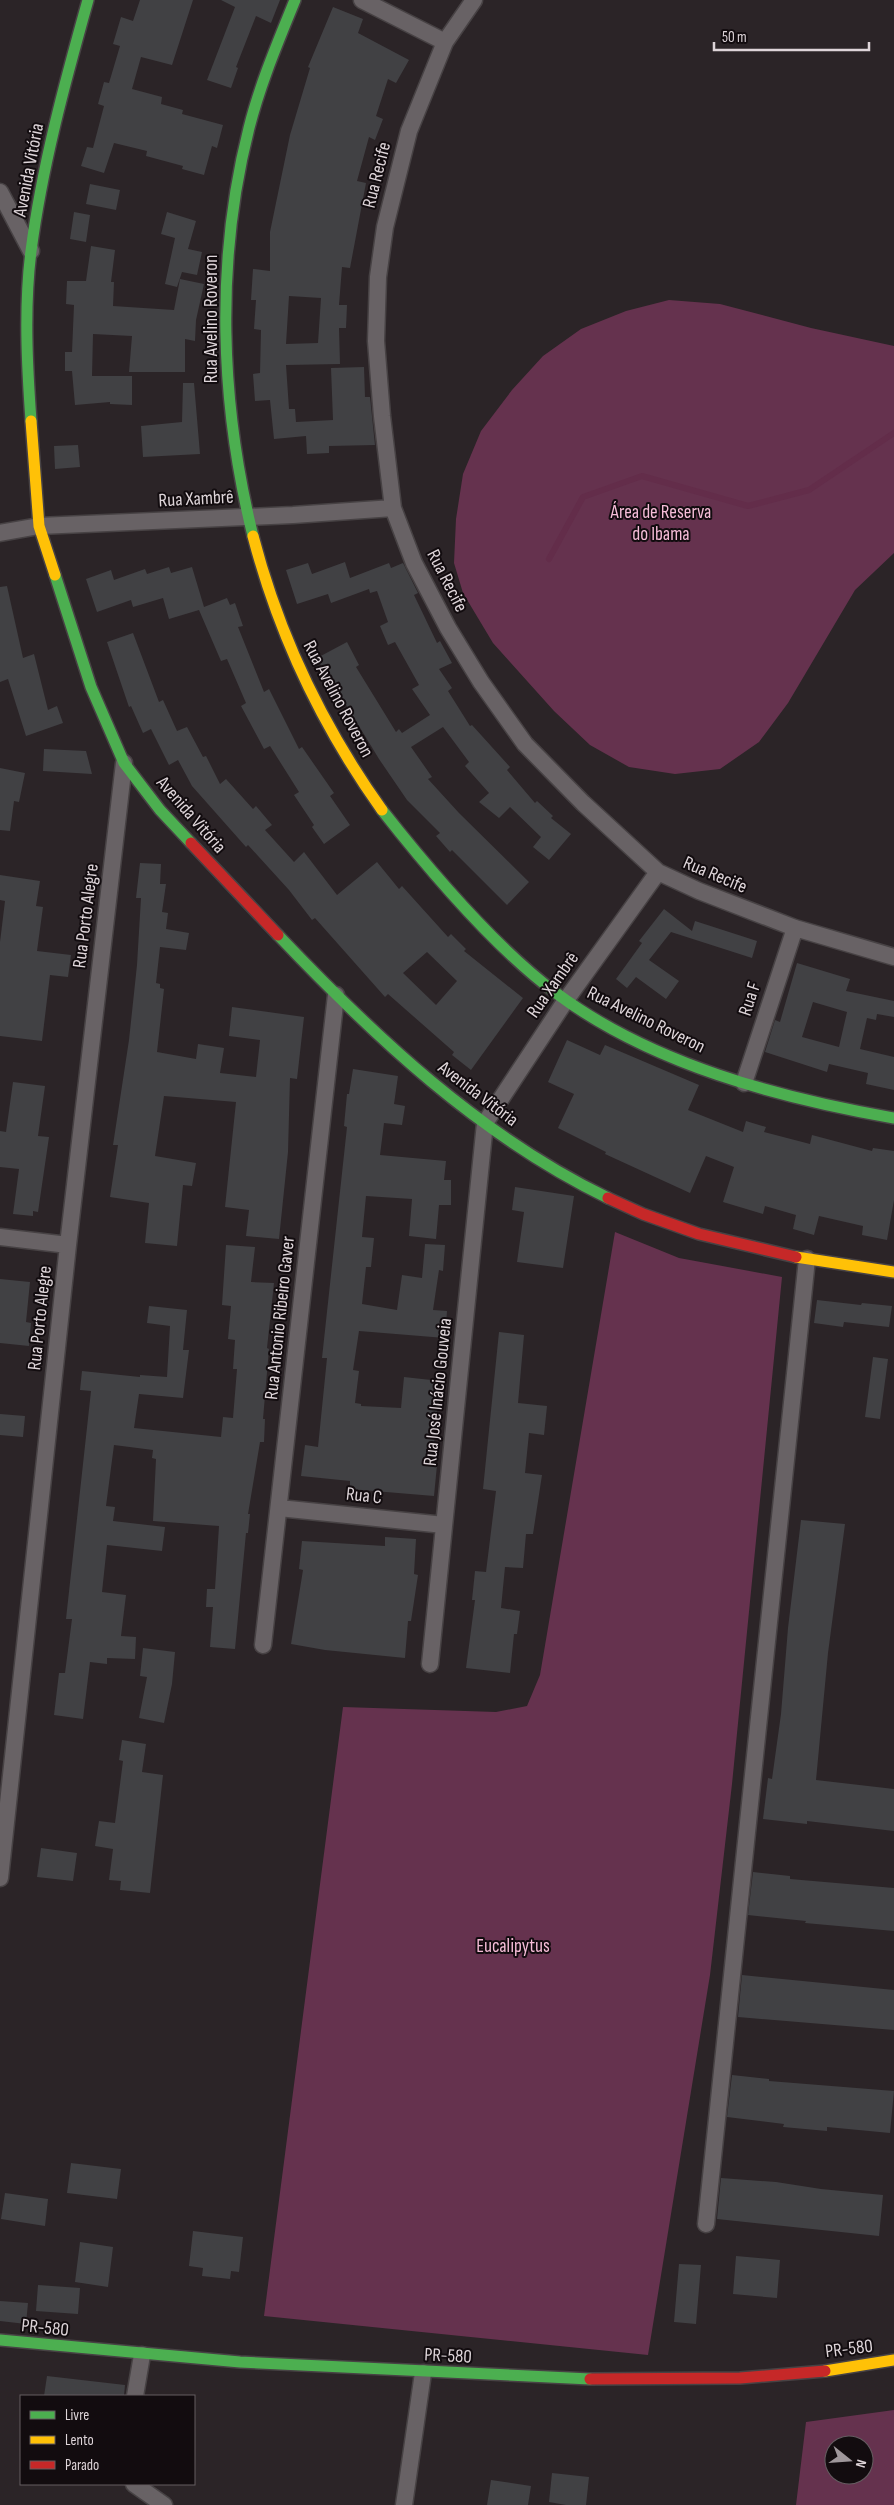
<svg xmlns="http://www.w3.org/2000/svg" width="894" height="2505" viewBox="0 0 894 2505" font-family="'Sofia Sans Condensed',sans-serif">
<rect width="100%" height="100%" fill="#2b2427"/>
<path fill="#65324e" fill-rule="evenodd" d="M669 300 720 304 811 328 894 346V553L855 590 788 703 759 742 720 769 675 774 629 767 590 745 554 711 493 643 463 593 454 563 456 519 463 474 481 431 512 390 543 356 581 329 626 311Z
M615 1232 679 1258 782 1277 732 1784 710 1975 648 2355 264 2316 343 1707 496 1712 527 1706 540 1675Z
M894 2410V2505H796L806 2422ZM834 2445H864V2475H834Z"/>
<g fill="none" stroke-linecap="round" stroke-linejoin="round">
<path stroke="#632d4a" stroke-width="6" d="M549 559 583 497 642 476 748 506 809 490 894 433"/>
</g>
<path fill="#414144" fill-rule="evenodd" d="M140 0H193L172 65 141 57 132 89 162 97 161 104 183 110 182 114 223 125 217 148 212 146 204 175 182 169 183 166 146 156 147 151 114 143 104 173 81 166 87 147 93 148 104 106 98 104 104 82 109 83 120 46 113 44 121 17 133 21Z
M221 0H280L271 23 256 16 236 67 238 68 231 88 207 80 235 7Z
M333 7 363 19 358 33 409 60 396 83 388 79 376 116 383 119 375 140 369 137 357 181 366 183 350 268 342 267 339 305H347L346 328H339L340 364 286 365 289 409H295L296 422 333 420 331 368 364 367 365 397H370L375 445 329 446V453L307 454 306 436 274 439 270 400 255 401 253 374 260 373 261 330 254 329 256 300H251L253 269 270 271V232L290 135 310 68 308 67ZM289 296 321 298 318 343 286 344Z
M90 184 120 190 116 210 86 204Z
M74 212 90 215 86 242 70 239Z
M167 212 196 221 188 249 202 252 197 275 182 272 177 287 165 284 175 238 161 234Z
M91 246 115 250 111 282H114L113 306 174 310 180 279 204 284 196 320 195 341 185 339V372H129L132 336 93 334 92 376H132V405L110 404V402L75 405 72 371H65V352H72L74 305 66 304 67 281H86Z
M183 383H194L200 454 143 457 141 426 182 422Z
M78 445 80 467 55 469 54 446Z
M345 562 350 578 389 563 391 568 403 563 418 593 414 595 437 643 440 641 452 663 439 669 452 688 448 691 470 726 472 725 510 767 507 770 535 803 537 801 553 816 551 818 571 834 549 860 533 847 541 837 510 807 499 818 479 802 489 793 465 766 469 762 443 727 411 747 432 777 428 779 459 813 529 882 507 905 452 850 450 852 436 836 440 833 407 800 379 759 331 680 329 681 317 658 347 642 359 665 356 667 396 732 399 729 402 733 430 715 412 689 419 685 395 642 388 645 380 626 388 622 377 591 370 593 369 589 331 603 328 594 297 604 286 570 308 563 312 574Z
M169 567 171 573 192 567 204 607 227 598 230 605 235 603 243 626 238 627 264 692 269 689 299 749 302 747 334 793 330 796 350 825 324 844 312 827 314 825 294 795 299 792 270 746 264 749 241 706 246 703 227 659 221 661 199 610 169 619 163 598 133 607 131 600 97 612 86 579 111 570 114 580 145 569 147 574Z
M7 586 23 658 34 654 48 710 57 706 63 723 26 736 8 679 0 682V587Z
M133 633 159 702 163 700 177 731 187 727 203 757 206 756 220 784 226 779 253 809 256 806 272 825 265 830 294 862 304 852 337 895 377 862 399 889 402 886 448 937 451 934 466 949 464 951 523 998 471 1070 452 1055 454 1052 388 994 385 997 315 918 312 920 289 890 248 845 246 847 192 786 178 760 169 765 151 729 143 733 131 706 129 707 107 642ZM427 952 457 981 436 1005 403 973Z
M44 749 86 751 92 774 43 771Z
M0 768 25 773 19 802 14 801 10 831 0 830Z
M140 863 161 864 160 884H166L162 912 168 913 166 929 189 933 186 950 160 947 156 983 160 984V988L164 989 157 1052 196 1059 198 1044 224 1048 220 1073 256 1077 260 1040 229 1036 232 1007 304 1017 297 1079 290 1078 288 1152 279 1239 246 1236 249 1210 225 1207 236 1102 164 1096 155 1156 196 1163 192 1186 183 1185 177 1246 145 1243 149 1203 110 1197 118 1145H113L129 1040 137 965 141 898H136Z
M0 875 40 881 36 906 43 907 37 951 71 955 68 977 50 975 42 1041 0 1036V942L5 901 0 900Z
M664 909 692 931 695 921 757 941 752 958 671 932 649 960 679 981 666 999 636 977 627 988 616 979 642 943 639 941Z
M797 963 850 979 846 991 894 1001V1017L877 1014 876 1020 867 1018 860 1049 894 1057V1090L866 1084 868 1073 829 1064 827 1072 765 1052 775 1020 780 1022ZM813 1002 847 1012 839 1047 802 1037Z
M567 1040 600 1055 605 1045 699 1085 688 1110 743 1132 746 1121 766 1127 764 1132 810 1144 812 1135 872 1151 873 1148 894 1151V1200L887 1240 862 1235 863 1226 819 1216 814 1235 793 1229 796 1215 765 1206 763 1214 723 1202 734 1167 706 1156 690 1193 605 1154 606 1152 558 1128 574 1094 548 1082Z
M353 1069 398 1076 394 1104 405 1106 402 1125 384 1123 380 1155 446 1161 444 1180H451V1205H439L436 1239 409 1236 412 1199 366 1196 362 1237 374 1238 371 1267H366L362 1304 397 1310 402 1275 422 1278 425 1244 445 1245 443 1271 439 1270 433 1310 447 1311 445 1338 359 1331 353 1370 359 1371 355 1403 361 1404V1406L401 1408 404 1377 440 1381 432 1464 437 1465 434 1496 350 1489V1481L301 1476 305 1445 318 1447 327 1358H322L347 1127 344 1126 347 1094H349Z
M13 1082 45 1086 38 1136 49 1137 38 1212 33 1211V1216L13 1214 19 1169 0 1167V1131L6 1132Z
M515 1187 574 1196 563 1268 517 1262 524 1212 512 1210Z
M226 1245 255 1247 251 1282 274 1283 267 1348 269 1349 263 1419H265L264 1442H260L248 1514H250L248 1533H246L235 1649 210 1647 213 1607H206L207 1589H215L219 1526 153 1521 156 1459 152 1458 153 1450 114 1445 106 1506 115 1507 113 1521 165 1527 162 1551 107 1545 102 1592 126 1595 121 1636 136 1637 135 1659 107 1658V1664L90 1662 83 1719 54 1715 59 1673H65L72 1619H66L91 1391 80 1390 82 1371 140 1377V1375L167 1377 170 1326 147 1323 149 1306 187 1310 183 1350H189L183 1398 139 1394 134 1428 221 1437 223 1417 233 1418 237 1369H233L235 1340 228 1339 231 1306 222 1305Z
M0 1279 30 1282 26 1322 31 1323 29 1346 0 1343Z
M817 1300 861 1305 862 1303 892 1306 889 1327 844 1322 843 1327 814 1323Z
M499 1332 524 1335 518 1403 547 1406 544 1435 529 1433 525 1473 542 1475 533 1534H526L523 1568 505 1567 501 1608 520 1611 517 1634H514L510 1673 466 1668 475 1600H472L475 1571 486 1572 496 1491 483 1489Z
M873 1357 888 1359 880 1419 865 1417Z
M0 1414 25 1416 23 1437 0 1435Z
M801 1520 845 1524 828 1653 816 1780 894 1789V1831L807 1821V1824L763 1819 768 1778 772 1779 781 1714 788 1628Z
M385 1537 416 1539 414 1574 418 1575 411 1621H408L405 1658 325 1650 291 1644 303 1570 299 1569 302 1541 385 1546Z
M143 1648 175 1652 172 1684 164 1723 139 1718 147 1677 140 1676Z
M122 1740 146 1744 142 1772 163 1775 150 1893 120 1890 121 1881 109 1880 113 1849 95 1846 99 1821 115 1823 123 1761 119 1760Z
M41 1848 77 1853 73 1881 37 1877Z
M753 1872 790 1876V1879L894 1888V1931L805 1923 806 1921 748 1915Z
M742 1975 894 1990V2030L738 2017Z
M732 2075 769 2079V2081L894 2091 890 2133 827 2127V2131L783 2127 784 2124 727 2117Z
M71 2163 121 2169 117 2199 67 2193Z
M721 2178 776 2182 821 2189 883 2195 879 2236 717 2219Z
M5 2193 48 2199 45 2226 1 2219Z
M193 2231 243 2237 239 2272 231 2271 230 2279 202 2276 203 2268 189 2266Z
M80 2242 113 2247 108 2287 75 2282Z
M736 2256 780 2260 777 2298 733 2294Z
M679 2264 701 2265 696 2324 674 2322Z
M38 2285 80 2288 78 2314 36 2311Z
M0 2301 28 2303 26 2324 0 2321Z
M47 2376 125 2385 124 2396H44Z
M552 2473 589 2477 586 2505H566L549 2502Z
M491 2480 531 2486 528 2505H487Z"/>
<g fill="none" stroke-linecap="round" stroke-linejoin="round">
<g stroke="#474244" stroke-width="19">
<path id="street" d="M362 0 445 42
M474 0 445 42 409 131 385 227 378 277 376 341 382 416 393 508 414 563 448 628 481 682 525 744 583 803 658 872 699 891 795 928 894 957
M0 192 31 251
M0 533 39 526 293 515 393 508
M744 1083 795 928
M0 1237 68 1245
M279 1508 444 1525
M263 1645 336 995
M430 1664 485 1123 566 1000 658 872
M0 1878 68 1245 124 763
M706 2224 807 1259
M135 2396 142 2355
M134 2484 164 2505
M404 2505 423 2373"/>
</g>
<g stroke="#474244" stroke-width="14">
<path id="fast" d="M31 421C27 365 24 307 31 251 42 166 65 82 88 0
M253 536C220 403 215 261 249 128 260 84 278 42 295 0
M55 575 91 687 124 763 160 810 191 843
M382 810C430 871 493 946 556 993 651 1064 779 1098 894 1118
M278 935C375 1037 480 1136 608 1198
M0 2340 240 2362 590 2379"/>
</g>
<g stroke="#474244" stroke-width="14">
<path id="slow" d="M31 421 39 526 55 575
M253 536C279 636 322 726 382 810
M796 1257 894 1272
M825 2371 894 2360"/>
</g>
<g stroke="#474244" stroke-width="14">
<path id="jam" d="M191 843 278 935
M608 1198 643 1214 699 1234 796 1257
M590 2379 740 2378 825 2371"/>
</g>
<use href="#street" stroke="#686265" stroke-width="16"/>
<use href="#fast" stroke="#4caf50" stroke-width="11"/>
<use href="#slow" stroke="#ffc107" stroke-width="11"/>
<use href="#jam" stroke="#c62828" stroke-width="11"/>
</g>
<g text-anchor="middle" dominant-baseline="central" stroke-width="4" stroke-linejoin="round" paint-order="stroke">
<g font-size="19" fill="#ded5d9" stroke="#120c0f">
<text transform="translate(29 170) rotate(-79)">Avenida Vitória</text>
<text transform="translate(377 175) rotate(-76)">Rua Recife</text>
<text transform="translate(211 319) rotate(-90)">Rua Avelino Roveron</text>
<text transform="translate(196 499) rotate(-3)">Rua Xambrê</text>
<text transform="translate(447 581) rotate(63)">Rua Recife</text>
<text transform="translate(338 699) rotate(62)">Rua Avelino Roveron</text>
<text transform="translate(191 815) rotate(49)">Avenida Vitória</text>
<text transform="translate(715 875) rotate(23)">Rua Recife</text>
<text transform="translate(86 916) rotate(-83)">Rua Porto Alegre</text>
<text transform="translate(553 985) rotate(-55)">Rua Xambrê</text>
<text transform="translate(750 999) rotate(-72)">Rua F</text>
<text transform="translate(646 1020) rotate(26)">Rua Avelino Roveron</text>
<text transform="translate(478 1094) rotate(37)">Avenida Vitória</text>
<text transform="translate(40 1318) rotate(-84)">Rua Porto Alegre</text>
<text transform="translate(280 1318) rotate(-84)">Rua Antonio Ribeiro Gaver</text>
<text transform="translate(438 1392) rotate(-84)">Rua José Inácio Gouveia</text>
<text transform="translate(364 1496) rotate(6)">Rua C</text>
<text transform="translate(45 2328) rotate(6)">PR-580</text>
<text transform="translate(849 2349) rotate(-7)">PR-580</text>
<text transform="translate(448 2356) rotate(3)">PR-580</text>
</g>
<g font-size="19" fill="#f6bdd8" stroke="#120c0f">
<text x="661" y="512">Área de Reserva<tspan x="661" dy="22">do Ibama</tspan></text>
<text x="513" y="1946">Eucalipytus</text>
</g>
</g>
<rect x="20" y="2395" width="175" height="90" fill="#120c0f" stroke="#645c60"/>
<rect x="30" y="2411" width="25" height="8" fill="#4caf50" stroke="#645c60"/>
<text x="65" y="2420" font-size="15" fill="#ded5d9">Livre</text>
<rect x="30" y="2436" width="25" height="8" fill="#ffc107" stroke="#645c60"/>
<text x="65" y="2445" font-size="15" fill="#ded5d9">Lento</text>
<rect x="30" y="2461" width="25" height="8" fill="#c62828" stroke="#645c60"/>
<text x="65" y="2470" font-size="15" fill="#ded5d9">Parado</text>
<g transform="translate(849 2460) rotate(107)"><circle r="24" fill="#120c0f" stroke="#645c60"/>
<path d="M0-4L9 19L0 12L-9 19Z" fill="#9f979b"/>
<text y="-8" font-size="14" font-weight="bold" text-anchor="middle" fill="#ded5d9">N</text>
</g>
<path d="M714 42v8h155v-8" fill="none" stroke="#ded5d9" stroke-width="2.5"/>
<text x="722" y="42" font-size="15" fill="#ded5d9" stroke="#120c0f" stroke-width="4" paint-order="stroke">50 m</text>
</svg>
